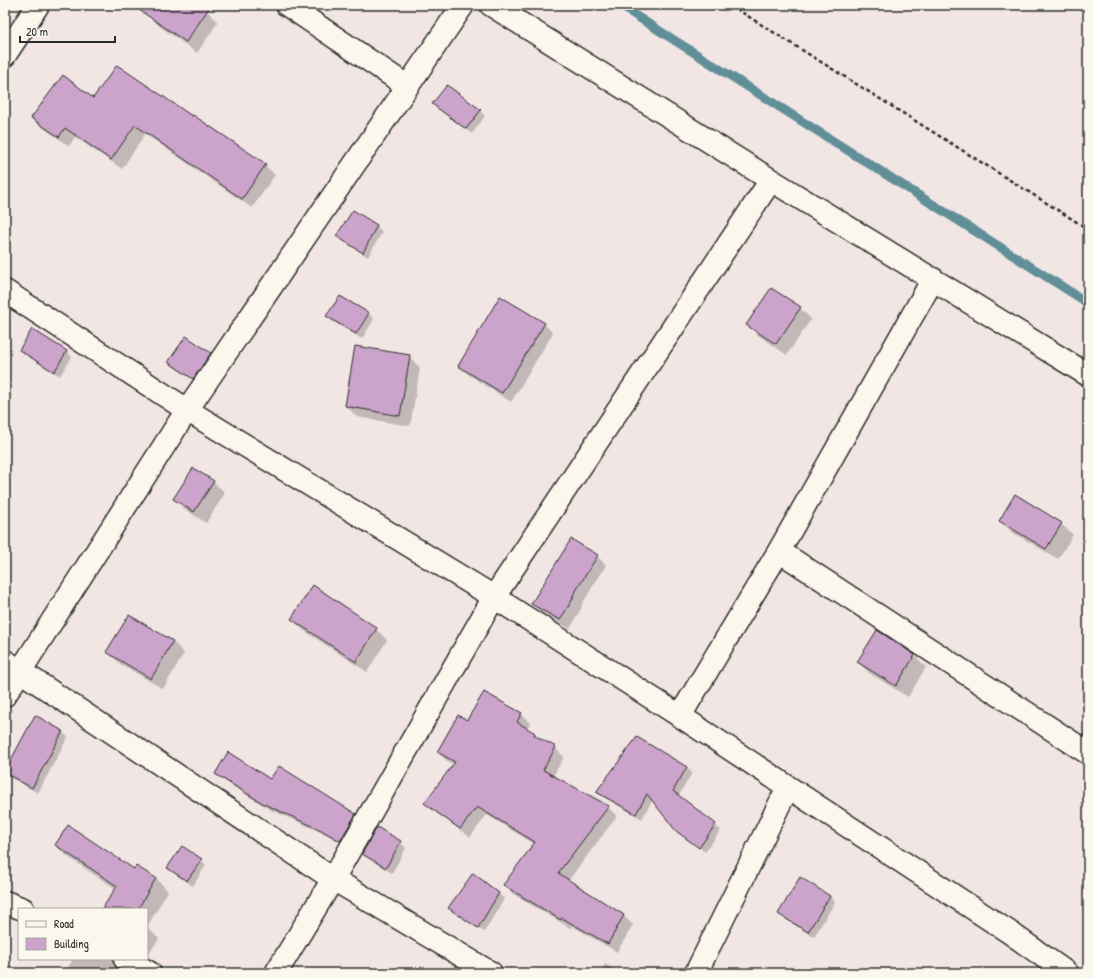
<svg xmlns="http://www.w3.org/2000/svg" width="1093" height="978" viewBox="0 0 1093 978" font-family="'Patrick Hand',sans-serif">
<rect width="100%" height="100%" fill="#f2e6e5"/>
<filter id="ink" filterUnits="userSpaceOnUse"><feTurbulence type="fractalNoise" baseFrequency=".025" numOctaves="2"/><feDisplacementMap in="SourceGraphic" scale="8" xChannelSelector="R" yChannelSelector="G"/><feConvolveMatrix kernelMatrix="1 2 1 2 8 2 1 2 1" color-interpolation-filters="sRGB"/></filter>
<g filter="url(#ink)">
<path fill="#0003" d="M153 5H198L207 11 218 22 197 53 158 25 147 14Z
M94 100 265 165 275 175 252 208 145 134 122 169 75 137 69 146 42 127 32 118Z
M434 104 480 111 485 116 472 134 439 110Z
M353 211 377 226 382 232 368 257 343 241 337 236Z
M340 297 369 314 374 319 362 339 332 321 327 316Z
M800 308 811 319 787 355 759 336 748 325Z
M544 324 553 333 511 402 469 375 459 365Z
M33 330 67 352 72 357 60 376 26 355 20 350Z
M210 354 216 359 199 384 174 367 169 362Z
M409 356 420 368 410 426 357 417 346 406Z
M193 469 214 482 225 493 206 523 186 510 175 499Z
M1088 492V501L1085 497Z
M1001 521 1061 524 1073 535 1058 559 1012 532Z
M597 556 606 565 581 606 582 607 570 629 542 613 533 604Z
M129 616 173 642 184 653 163 689 119 663 108 652Z
M292 619 376 629 387 640 367 672 303 630Z
M877 631 915 656 926 667 908 697 869 673 858 662Z
M521 714 530 723 527 729 535 733 542 740 555 748 564 757 553 776 608 807 617 816 568 881 624 916 633 925 617 952 572 926 570 928 513 894 504 885 534 844 487 815 470 837 435 812 426 803 454 765 447 761 438 752 467 722Z
M62 732 68 737 38 793 11 778 6 772Z
M687 767 692 773 678 797 721 830 705 852 677 830 653 799 642 819 603 797 598 792Z
M216 774 270 780 355 814 361 820 346 846 328 835 271 810 221 779Z
M378 828 400 842 406 848 392 873 369 859 363 853Z
M56 845 134 870 156 878 168 891 147 927 159 939 147 956V909H103L116 889 68 857Z
M201 860 206 865 193 886 174 873 169 868Z
M498 893 504 899 484 932 455 913 449 908Z
M830 896 835 902 814 937 785 919 779 914Z
M73 959H135L126 966 125 973H65Z
M605 964 620 973H600Z"/>
<g fill="none" stroke-linecap="round" stroke-linejoin="round">
<path stroke="#608f98" stroke-width="9" d="M619 5 1088 303"/>
</g>
<path fill="#cca4cb" stroke="#2b2b2b" d="M132 5H211L186 42Z
M117 65 192 116 193 115 266 164 242 199 135 125 111 160 65 128 59 137 31 118 63 75 93 98Z
M447 85 481 110 466 129 432 104Z
M353 210 377 225 363 253 336 236Z
M771 288 801 307 776 344 746 325Z
M340 296 369 313 356 334 326 316Z
M500 296 545 323 502 393 458 366Z
M32 329 67 351 54 372 19 350Z
M186 336 211 353 193 379 168 362Z
M355 346 410 355 400 416 345 406Z
M193 468 214 481 194 512 173 499Z
M1015 494 1062 523 1046 549 999 521Z
M571 539 598 555 572 597H574L560 620 531 604Z
M313 585 377 628 356 662 291 619Z
M129 615 173 641 151 679 106 652Z
M877 630 915 655 896 686 857 662Z
M484 692 522 713 517 722 535 733 534 735 556 747 543 770 609 806 558 873 624 915 608 944 562 918 561 920 503 885 535 842 477 807 460 829 424 803 455 762 437 752 458 715 467 720Z
M35 715 63 731 32 788 5 773V771Z
M637 737 687 767 673 791 716 824 699 848 676 831 647 794 636 814 596 792Z
M228 752 270 779 279 766 356 814 340 841 321 830 264 804 215 774Z
M68 825 134 869 136 866 156 878 138 909H102L117 886 55 845Z
M377 827 401 841 386 868 362 854Z
M182 846 202 859 187 881 167 868Z
M473 873 499 893 478 928 448 908Z
M800 877 830 896 808 932 778 914Z"/>
<g fill="none" stroke-linecap="round" stroke-linejoin="round">
<g stroke="#2b2b2b" stroke-width="25">
<path id="minor" d="M287 5 407 86
M491 5 771 180 1088 375
M5 55 38 5
M5 291 187 410 494 597 680 716 1009 932 1067 973
M779 551 1088 753
M5 661 333 879 491 973
M5 695 187 410 463 5
M680 716 779 551 933 279
M5 902 23 909
M125 959 150 973
M276 973 333 879 494 597 771 180
M696 973 788 787"/>
</g>
<path stroke="#2b2b2b" stroke-width="2.5" stroke-dasharray="4 3" stroke-linecap="butt" d="M730 5 1088 229"/>
<use href="#minor" stroke="#fbf7ec" stroke-width="22"/>
</g>
</g>
<rect width="1093" height="978" fill="none" stroke="#fbf7ec" stroke-width="20"/>
<rect x="10" y="10" width="1073" height="958" fill="none" stroke="#2b2b2b" stroke-width="1.5" filter="url(#ink)"/>
<rect x="18" y="908" width="130" height="52" fill="#fbf7ec" stroke="#a8a59f"/>
<rect x="26" y="921" width="20" height="6" fill="#fbf7ec" stroke="#a8a59f"/>
<text x="54" y="928" font-size="12" fill="#2b2b2b">Road</text>
<rect x="26" y="938" width="20" height="12" fill="#cca4cb" stroke="#a8a59f"/>
<text x="54" y="948" font-size="12" fill="#2b2b2b">Building</text>
<path d="M20 36v6h95v-6" fill="none" stroke="#2b2b2b" stroke-width="2"/>
<text x="26" y="36" font-size="12" fill="#2b2b2b" stroke="#fbf7ec" stroke-width="3" paint-order="stroke">20 m</text>
</svg>
